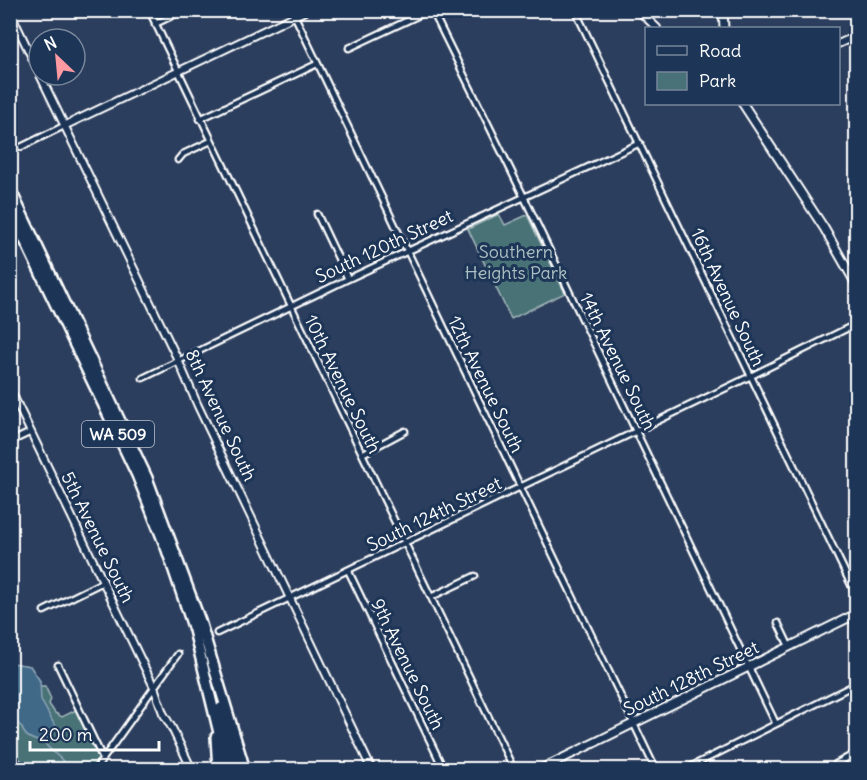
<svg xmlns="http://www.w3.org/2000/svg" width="867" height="780" viewBox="0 0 867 780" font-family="Delius,sans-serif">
<rect width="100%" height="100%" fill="#2c3e5d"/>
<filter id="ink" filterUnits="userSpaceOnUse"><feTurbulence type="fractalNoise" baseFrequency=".0167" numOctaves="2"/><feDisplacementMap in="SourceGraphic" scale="12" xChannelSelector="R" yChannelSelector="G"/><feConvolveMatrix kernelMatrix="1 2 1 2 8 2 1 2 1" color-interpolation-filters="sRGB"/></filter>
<g filter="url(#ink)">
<path fill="#487277" stroke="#a4b8bb" stroke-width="1.5" d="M499 214 505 225 527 215 565 293 511 319 468 229Z
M10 663 30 666 40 681 39 686H45L51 699 49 704 55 713 62 717 76 710 100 757 89 769H28L11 748Z"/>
<path fill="#3f6787" stroke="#8ca4b7" stroke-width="1.5" d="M11 663 30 666 40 681 41 700 55 726 52 735 44 742C35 741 24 738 22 727L11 718Z"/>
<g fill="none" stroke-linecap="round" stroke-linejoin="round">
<path stroke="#8ca4b7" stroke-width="1.5" d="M44 742C51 753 63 757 69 770"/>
<g stroke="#fff" stroke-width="9">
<path id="minor" d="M149 10 514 770
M292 10 656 770
M432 10 524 197 776 724
M575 10 856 595
M155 24 184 10
M349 48 430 10
M200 119 317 64
M21 147 64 126
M178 160 183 154 211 141
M317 214 348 279
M143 378 348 279 640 143
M10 442 31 432
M362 454 405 431
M348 570 444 770
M431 597 475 576
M44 611 103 582
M853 615 856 634
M778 623 789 646
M217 633 751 376 856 324
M58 665 103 759
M10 754 22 770
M836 764 856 753
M95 770 178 654
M684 770 856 684"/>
</g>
<g stroke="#fff" stroke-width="10">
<path id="tertiary" d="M638 10 657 28
M10 12 39 72
M838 44 856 36
M40 75 178 360 198 406 372 770
M64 126 307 10
M10 389 154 687 163 713 172 728 192 770"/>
</g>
<g stroke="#fff" stroke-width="11">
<path id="secondary" d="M723 10 724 28
M743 104 824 228 856 284
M539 770 856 614"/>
</g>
<g stroke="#fff" stroke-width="14">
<path id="motorway" d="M10 189 147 478 200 621 245 770
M10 209 137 475 167 550 194 630 228 770
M221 708 235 770
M216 737 218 770"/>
</g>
<use href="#minor" stroke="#1d3557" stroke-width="4.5"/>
<use href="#tertiary" stroke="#1d3557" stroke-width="6"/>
<use href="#secondary" stroke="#1d3557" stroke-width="7"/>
<use href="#motorway" stroke="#1d3557" stroke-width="9"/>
</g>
</g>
<g text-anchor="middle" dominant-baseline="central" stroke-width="6" stroke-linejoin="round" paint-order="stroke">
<rect fill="#1d3557" stroke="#bbc2cd" stroke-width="1.5" x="82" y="421" width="72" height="26" rx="4.5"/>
<g font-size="16" font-weight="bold" fill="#fff">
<text x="118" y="434">WA 509</text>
</g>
<g font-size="18" fill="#fff" stroke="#1d3557">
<text transform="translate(384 246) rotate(-25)">South 120th Street</text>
<text transform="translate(728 297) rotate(65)">16th Avenue South</text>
<text transform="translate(618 361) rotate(64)">14th Avenue South</text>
<text transform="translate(343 384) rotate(64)">10th Avenue South</text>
<text transform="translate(486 384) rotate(64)">12th Avenue South</text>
<text transform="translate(221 415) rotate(65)">8th Avenue South</text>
<text transform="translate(434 514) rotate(-26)">South 124th Street</text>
<text transform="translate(98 537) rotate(64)">5th Avenue South</text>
<text transform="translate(408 664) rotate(64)">9th Avenue South</text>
<text transform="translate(691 678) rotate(-26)">South 128th Street</text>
</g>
<g font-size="18" fill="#adc0c2" stroke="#1d3557">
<text x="516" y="251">Southern<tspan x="516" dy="21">Heights Park</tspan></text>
</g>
</g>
<rect width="867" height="780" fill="none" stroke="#1d3557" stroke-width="36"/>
<rect x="18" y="18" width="831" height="744" fill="none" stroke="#fff" stroke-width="2" filter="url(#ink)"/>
<rect x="645" y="27" width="195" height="78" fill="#1d3557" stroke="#77869a" stroke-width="1.5"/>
<rect x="657" y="46" width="30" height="9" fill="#1d3557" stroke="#77869a" stroke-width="1.5"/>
<text x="699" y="57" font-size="18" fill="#ffffff">Road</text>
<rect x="657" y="72" width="30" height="18" fill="#487277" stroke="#77869a" stroke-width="1.5"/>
<text x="699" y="87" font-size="18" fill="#ffffff">Park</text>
<g transform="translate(57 57) rotate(334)"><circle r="28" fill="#1d3557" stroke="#77869a" stroke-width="1.5"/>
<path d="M0-4.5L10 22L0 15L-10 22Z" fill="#ff9aa2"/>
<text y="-9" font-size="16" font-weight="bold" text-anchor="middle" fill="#ffffff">N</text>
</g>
<path d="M30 741v9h129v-9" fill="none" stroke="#ffffff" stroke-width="3"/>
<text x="39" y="741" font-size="18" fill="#ffffff" stroke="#1d3557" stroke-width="4.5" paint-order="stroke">200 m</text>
</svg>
